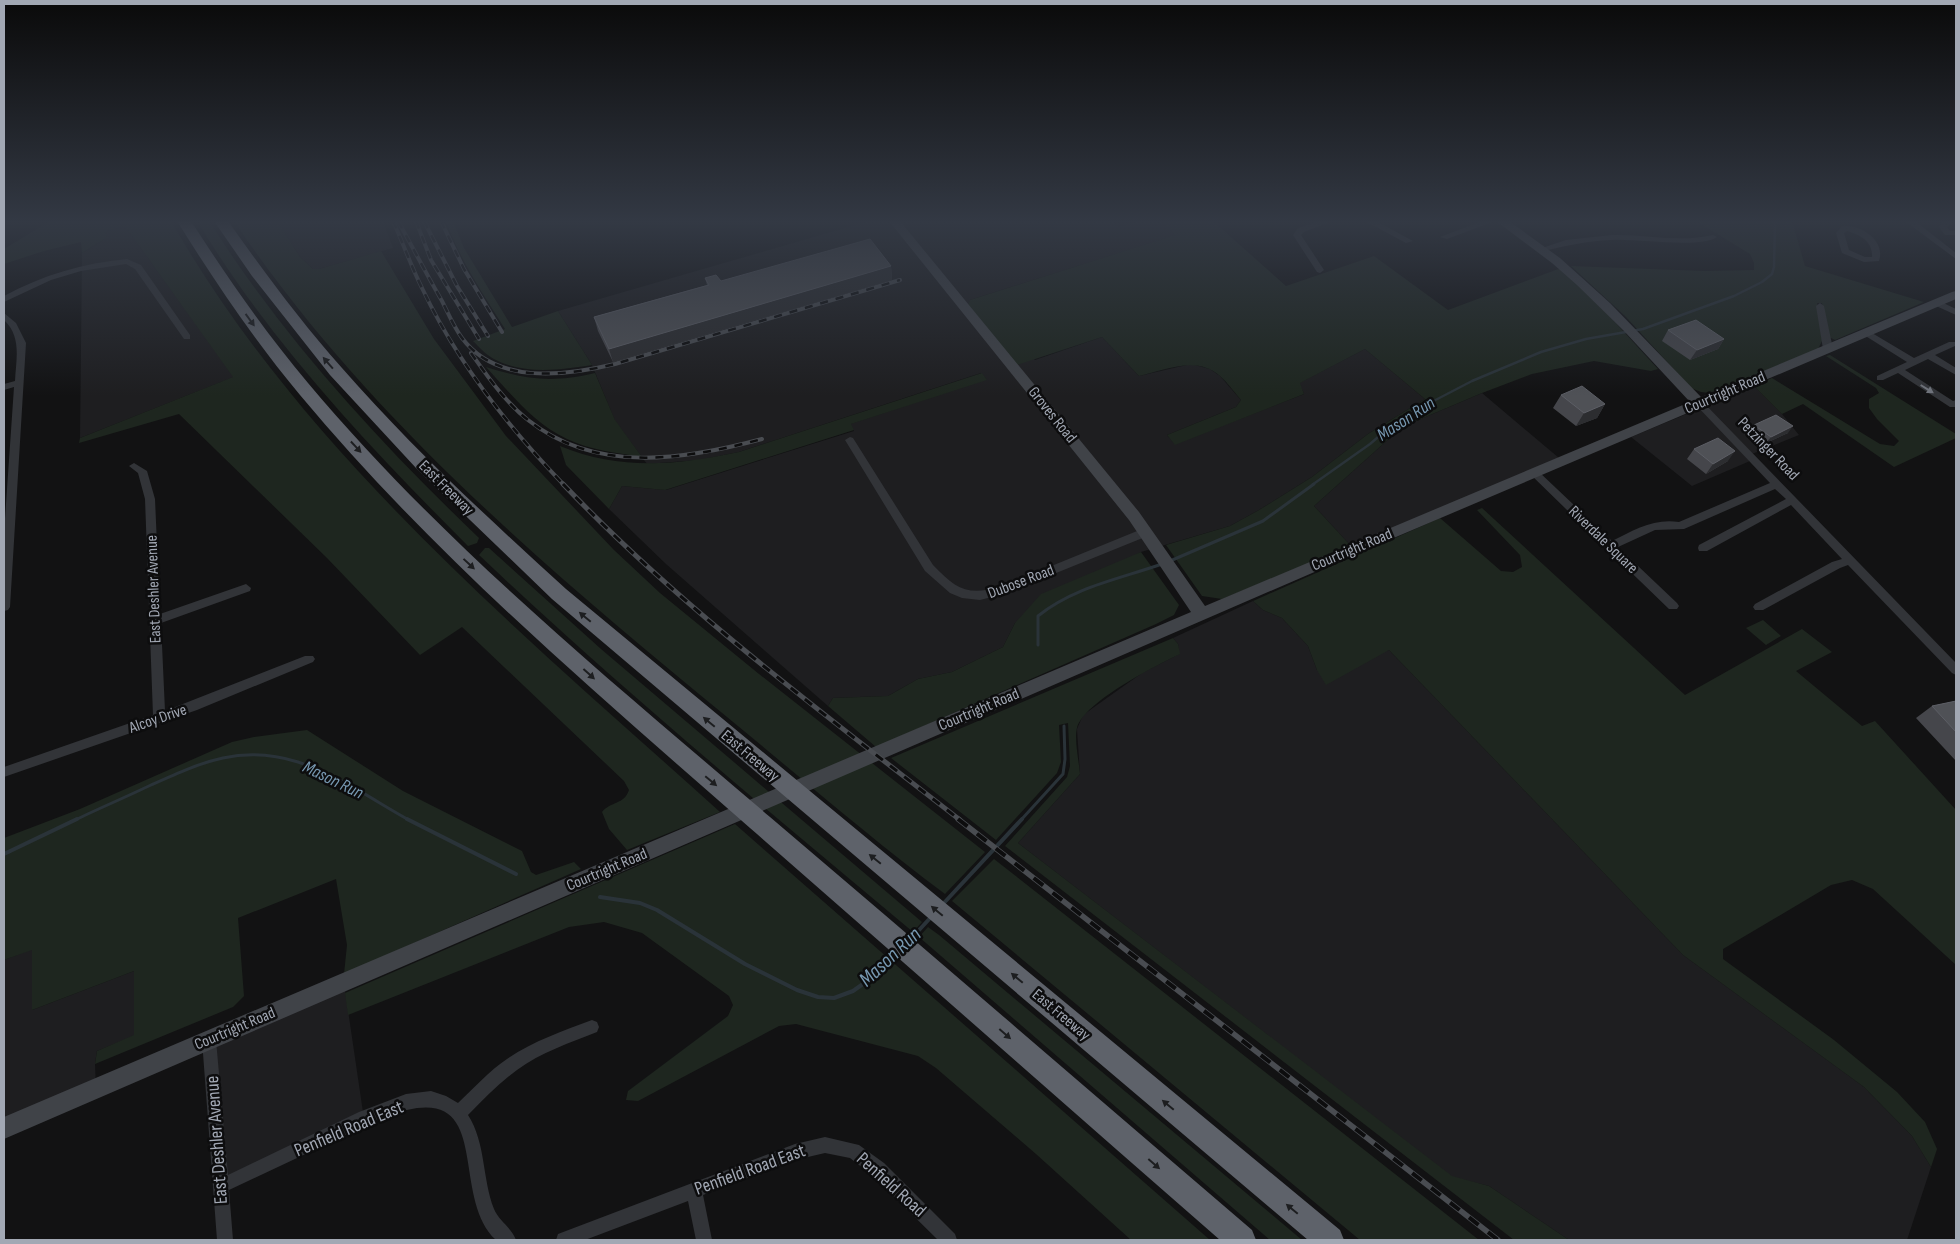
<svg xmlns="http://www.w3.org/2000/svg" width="1960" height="1244" viewBox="0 0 1960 1244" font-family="'Sofia Sans Condensed',sans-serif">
<rect width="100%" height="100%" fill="#121213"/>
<path fill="#1e1e20" d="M277 221H383L393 248 319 269H313L300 257Z
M869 221H1113L1118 227 1138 221H1162L1176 235 970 300 1035 360 1102 337 1139 376 1191 364 1210 369 1220 376 1241 400 1236 407 1167 435 1175 444 1304 394 1299 383 1365 349 1425 399 1368 434 1312 477 1259 510 1230 526 1141 552 1015 623 1003 647 952 672 918 679 888 696 833 698 828 706 666 564 609 509 622 486 666 490 854 431 850 424 986 379 981 373 739 452 700 460 647 464 615 421 592 365 558 311Z
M125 226 234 377 80 438 82 253 106 238 107 231Z
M1754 386 1782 414 1799 435 1747 456 1750 461 1692 486 1631 437Z
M1482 393 1559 458 1351 546 1314 506 1391 437 1416 421Z
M1253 601 1263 610 1282 618 1308 646 1317 670 1389 650 1683 955 1864 1087 1912 1136 1931 1167 1907 1240H1569L1489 1186 1452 1177 1018 843 1080 774 1077 729 1083 715 1142 673 1179 654 1178 644 1173 638Z
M32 949V1010L134 971V1036L97 1051 95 1064 96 1088 4 1127V960Z
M344 983 364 1119 221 1186 211 1040Z"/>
<path fill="#1e261f" d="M50 221H171C304 454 524 635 720 812L627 850 609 829 602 812C611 801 624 805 629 790L624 781 462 627 420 655 327 558 179 414 79 443 80 438 233 377 125 226 107 231 106 238 82 253 81 242 44 251 4 264V249Z
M197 221H209C284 339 379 442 479 538L477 543 468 546C369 447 270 342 197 221Z
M234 221H277L300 257 313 269H319L381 251 434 339 506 436 614 550 660 593 759 674 985 852 945 894C870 838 799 776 727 717 547 569 365 416 234 221Z
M446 221H453L464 248 512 327 558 311 592 365C561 370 523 375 494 359 486 355 479 347 473 341L505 329C483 294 460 260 446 221Z
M1162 221H1213L1286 286 1374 256 1448 310 1561 268 1612 319 1658 369 1651 371 1594 361 1532 374 1482 393 1416 421 1391 437 1314 506 1351 546 1222 599 1202 596 1166 545 1230 526 1259 510 1312 477 1368 434 1425 399 1365 349 1300 383 1304 394 1175 445 1167 435 1236 407 1241 400C1234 392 1228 383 1220 376 1197 355 1165 370 1139 376L1102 337 1017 365 968 305 970 300 1175 235Z
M1696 221H1792L1805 266 1924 302 1835 340 1829 337 1822 303H1817L1823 339 1818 349 1710 393 1701 392 1691 388 1626 317 1571 266 1705 271 1754 270V263L1750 254Z
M1830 355 1956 434V438L1894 467 1803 404 1782 414 1754 386 1772 378 1880 444 1894 446 1899 441 1877 419 1869 408V399L1879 393 1876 388 1826 356Z
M486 367C528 380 552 383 595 373L615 420 642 457C617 453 590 450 567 439 534 424 510 393 486 367Z
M982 373 987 380 851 424 854 430 665 490 622 486 609 509 566 465 560 446C620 471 677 465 739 452Z
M1482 508 1685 695 1802 629 1832 652 1796 671 1862 726 1875 721 1956 810V965L1873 889 1852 880 1831 885 1723 949V959L1834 1040 1897 1092 1925 1122 1937 1149 1931 1167 1912 1136 1864 1087 1683 955 1389 650 1326 685 1317 670 1308 646 1282 618 1263 610 1253 601 1440 518 1501 571 1513 572 1522 567 1520 555 1477 510Z
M485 548H489L601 649 922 922 913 932C766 809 618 687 479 555Z
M1141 552 1179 605 1174 615 1156 624 876 747 828 706 833 698 888 696 918 679 952 672 1003 647 1015 623 1041 594Z
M1763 620 1781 636 1766 645 1746 628Z
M1173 638 1178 644 1180 654C1155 666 1084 702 1077 728 1074 739 1079 762 1080 774L1018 843 1452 1176 1489 1186 1569 1240H1514L1005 846 1067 777 1070 766 1068 723 1059 725 1061 762 1057 773 996 840 891 758Z
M307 730 403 791 522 851 531 872 536 875 574 862 581 869 344 974 347 945 336 879 238 918 244 996 233 1007 95 1064 97 1051 134 1035V971L32 1010V950L4 960V838L80 809 232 742 254 737Z
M735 824 1210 1240H1131L1036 1154 936 1068 918 1056 796 1024 779 1026 638 1101 626 1100 628 1091 728 1016 733 1005 729 996 642 933 604 922 569 927 348 1015 345 993Z
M994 859 1479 1240H1360L952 901Z
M928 927 939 935 1302 1240H1270L919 937Z"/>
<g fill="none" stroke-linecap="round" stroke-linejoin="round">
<path stroke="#2a3339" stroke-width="2.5" d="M1312 485 1370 444 1399 419 1472 381 1541 352 1586 339 1643 329 1734 296 1762 282 1772 274 1774 267 1775 221"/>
<path stroke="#2a3339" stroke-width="3" d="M1170 561 1263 521 1314 484
M1038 645V616C1074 587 1119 579 1162 564
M75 820C100 808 126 797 151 785 202 762 241 744 298 762 338 775 373 800 409 820
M1021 820 1063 774 1065 759 1064 726"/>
<path stroke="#2a3339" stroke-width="4" d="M407 819 516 874
M4 854 77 819
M600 897 640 903 657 910 745 964 797 990 818 997 834 998 853 991 877 974 898 953
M943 904 1022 819
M909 941 932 916"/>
<path fill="#323438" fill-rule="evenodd" d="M1319 221H1332L1304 232 1301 235 1324 270 1320 273 1317 272 1293 235 1298 228Z
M1365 221H1376L1413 241 1406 243Z
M1482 221H1495L1447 239 1440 237Z
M1905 221H1915L1956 253V259Z
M1943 221H1952L1947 227 1950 231H1956V235H1945L1939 227Z
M1842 226C1860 224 1886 240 1879 261L1864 262 1842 253 1836 233ZM1847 231C1860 235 1873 241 1872 257H1865L1849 250 1844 233Z
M1612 235C1646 234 1680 243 1713 235L1717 237C1700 249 1635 238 1611 240 1587 241 1566 246 1543 251L1539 249 1566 240Z
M127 259 141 265 190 335V339H184L135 269 126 264 81 271 51 280 4 302V296C43 275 83 263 127 259Z
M1937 300 1956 309V315L1934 305 1933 303Z
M1820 303 1824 306 1833 349 1828 352 1823 349 1816 306Z
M4 313 16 323 26 343 10 607 8 610 4 611V533L14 387 4 390V384L15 381C16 359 22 337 4 320Z
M1867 330 1914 358 1949 342H1955V346L1935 355 1956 368V375L1928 359 1905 370 1953 401 1956 400V407H1950L1898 373 1883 380H1877V376L1907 362 1864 335V331Z
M1699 400 1702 401 1956 663V675L1952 673 1848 565 1840 568 1763 610H1755L1753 607 1755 604 1832 562 1842 559 1791 505 1707 551H1699L1698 548 1699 545 1786 499 1775 489 1684 529 1655 530 1618 547 1677 603 1679 606 1677 609H1669L1609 551 1605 550 1604 546 1529 473 1530 471H1538L1612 541C1634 530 1654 518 1679 522L1770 483 1696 405 1694 403Z
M850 437 853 438 933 565C956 589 967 596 1000 587L1142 529H1150L1151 532 1150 535 1007 593 980 600 962 598 950 593 925 571 845 440Z
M134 463 147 471 155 499 160 614 246 584 251 588 250 591 161 623 165 711 305 656H313L315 659 313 662 197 710 4 777V767L153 715 145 499 138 473 129 466Z
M592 1020 597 1022 599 1027 597 1032C570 1043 541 1052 517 1070 499 1083 484 1099 468 1115 486 1143 482 1178 494 1209 499 1221 512 1228 516 1240H496C446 1193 500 1071 382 1118L229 1190 233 1240H217L202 1040 204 1035 209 1033 214 1035 216 1040 228 1175 359 1112 406 1094 431 1091 446 1096 458 1103C474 1088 489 1071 507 1059 533 1041 563 1031 592 1020Z
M825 1137 859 1145 884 1163 955 1234 957 1240H938L872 1175 850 1158 825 1153 795 1160 703 1195 712 1240H696L688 1201 585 1240H556L558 1234 795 1144Z"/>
<path fill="#404348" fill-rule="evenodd" d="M889 221H900L1139 512 1205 606 1690 402 1625 332 1577 285 1552 263 1496 221H1509L1560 258 1610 303 1701 397 1952 292 1956 291V299L1363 551 4 1139V1117L1191 612 1129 520Z"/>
<path fill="#5e626a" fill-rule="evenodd" d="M177 221H191C227 277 265 332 308 383 444 545 610 680 770 817 931 954 1091 1092 1252 1230L1256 1240H1220C1063 1103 907 965 750 828 594 691 434 556 300 395 255 341 215 282 177 221Z
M214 221H228C264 272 301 322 342 368 411 447 488 518 566 589L1340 1230 1344 1240H1308L552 599 416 468 330 375 252 276Z"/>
<g stroke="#494c51" stroke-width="4">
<path id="rail-far2" d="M393 221C403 243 411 266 422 288 456 360 509 428 564 485
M398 221C413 248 427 275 442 301 448 313 454 327 462 338 497 385 565 376 615 364L900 280
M416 221 431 260 479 339
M424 221 457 286 488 336
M441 221 464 269 502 332
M471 353C488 377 505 402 528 420 596 474 684 460 762 439"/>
</g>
<g stroke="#494c51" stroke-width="5">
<path id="rail-far1" d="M563 484C683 610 823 713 960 820"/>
</g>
<g stroke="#494c51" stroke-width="5.5">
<path id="rail" d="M958 819 1498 1240"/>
</g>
<use href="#rail-far2" stroke="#0d0d0e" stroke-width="2.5" stroke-dasharray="8" stroke-linecap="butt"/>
<use href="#rail-far1" stroke="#0d0d0e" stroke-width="3" stroke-dasharray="9" stroke-linecap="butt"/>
<use href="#rail" stroke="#0d0d0e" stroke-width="4" stroke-dasharray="12" stroke-linecap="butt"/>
</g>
<path fill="#45464b" d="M891 266 892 280 613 362 598 331 594 317 707 285 705 278 721 281Z
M1668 330 1724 339 1718 349 1690 360 1662 341Z
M1561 395 1605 404 1597 418 1576 426 1553 408Z
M1754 425 1788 433 1766 443 1749 432Z
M1694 449 1728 461 1706 474 1687 459Z
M1956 701V761L1916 718 1932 706Z"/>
<path fill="#2c2d30" d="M891 266 892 280 613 362 609 349Z
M1724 339 1718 349 1690 360 1697 350Z
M1605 404 1597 418 1576 426 1584 413Z
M1793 426 1788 433 1766 443 1771 437Z
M1735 451 1728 461 1706 474 1713 464Z"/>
<path fill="#4f5156" stroke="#5c5e65" d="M870 239 891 266 609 349 594 317 709 285 705 278 716 275 721 281Z
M1696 320 1724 339 1697 350 1668 330Z
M1582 386 1605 404 1584 413 1561 395Z
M1776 415 1793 426 1771 437 1754 425Z
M1718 438 1735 451 1713 464 1694 449Z
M1956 701V732L1932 706Z"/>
<defs><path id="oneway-solid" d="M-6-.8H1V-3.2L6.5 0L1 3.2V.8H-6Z" transform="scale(1.25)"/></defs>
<g fill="#1d1e20">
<use href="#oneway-solid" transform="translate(250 320) rotate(54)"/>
<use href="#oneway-solid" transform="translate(328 363) rotate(-131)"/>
<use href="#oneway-solid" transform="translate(356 447) rotate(47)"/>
<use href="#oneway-solid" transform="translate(469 564) rotate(43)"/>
<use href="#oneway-solid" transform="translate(585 617) rotate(-140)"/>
<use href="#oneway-solid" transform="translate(589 674) rotate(42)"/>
<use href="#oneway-solid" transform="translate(709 722) rotate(-140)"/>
<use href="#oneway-solid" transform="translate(711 781) rotate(40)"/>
<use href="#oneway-solid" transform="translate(875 859) rotate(-141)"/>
<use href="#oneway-solid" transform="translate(937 911) rotate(-140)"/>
<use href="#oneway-solid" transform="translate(1017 978) rotate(-140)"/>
<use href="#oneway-solid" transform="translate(1005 1034) rotate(41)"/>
<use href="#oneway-solid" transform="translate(1168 1105) rotate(-140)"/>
<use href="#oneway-solid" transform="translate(1154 1164) rotate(41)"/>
<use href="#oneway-solid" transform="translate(1292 1209) rotate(-140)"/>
</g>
<use fill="#70747c" href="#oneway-solid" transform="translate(1927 389) rotate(32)"/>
<linearGradient id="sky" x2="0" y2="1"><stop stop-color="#0a0a0a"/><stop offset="0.56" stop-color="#333944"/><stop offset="1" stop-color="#333944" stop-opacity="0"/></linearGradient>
<rect width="1960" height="396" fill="url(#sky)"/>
<g text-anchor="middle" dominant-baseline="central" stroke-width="5" stroke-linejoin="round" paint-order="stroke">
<g font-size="16" fill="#a2a8b4" stroke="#0d0d0e">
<text transform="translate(1725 393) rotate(-23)">Courtright Road</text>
<text transform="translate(1052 415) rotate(51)">Groves Road</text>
<text transform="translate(1768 449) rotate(46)">Petzinger Road</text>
<text transform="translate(446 488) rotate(45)">East Freeway</text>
<text transform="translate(1603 540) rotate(44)">Riverdale Square</text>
<text transform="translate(1352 550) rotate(-23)">Courtright Road</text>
<text transform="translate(1021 582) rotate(-21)">Dubose Road</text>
<text transform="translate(154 589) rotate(-92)">East Deshler Avenue</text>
<text transform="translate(979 710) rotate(-23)">Courtright Road</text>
<text transform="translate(158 719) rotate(-19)">Alcoy Drive</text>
<text transform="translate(750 756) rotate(40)">East Freeway</text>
<text transform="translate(607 870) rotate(-23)">Courtright Road</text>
<text transform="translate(1061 1015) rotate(40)">East Freeway</text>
<text transform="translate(235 1029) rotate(-23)">Courtright Road</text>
</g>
<g font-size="18" font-style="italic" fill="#7798b1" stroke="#0d0d0e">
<text transform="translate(1406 419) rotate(-33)">Mason Run</text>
<text transform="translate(333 780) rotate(26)">Mason Run</text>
</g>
<g font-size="19" fill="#a2a8b4" stroke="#0d0d0e">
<text transform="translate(349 1129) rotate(-23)">Penfield Road East</text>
<text transform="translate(217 1140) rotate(-94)">East Deshler Avenue</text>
<text transform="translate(750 1170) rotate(-20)">Penfield Road East</text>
<text transform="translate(891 1185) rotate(42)">Penfield Road</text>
</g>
<g font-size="21" font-style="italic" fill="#7798b1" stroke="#0d0d0e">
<text transform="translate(890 957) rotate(-43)">Mason Run</text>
</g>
</g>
<rect width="1960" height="1244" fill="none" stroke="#a2a8b4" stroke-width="10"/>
</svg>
